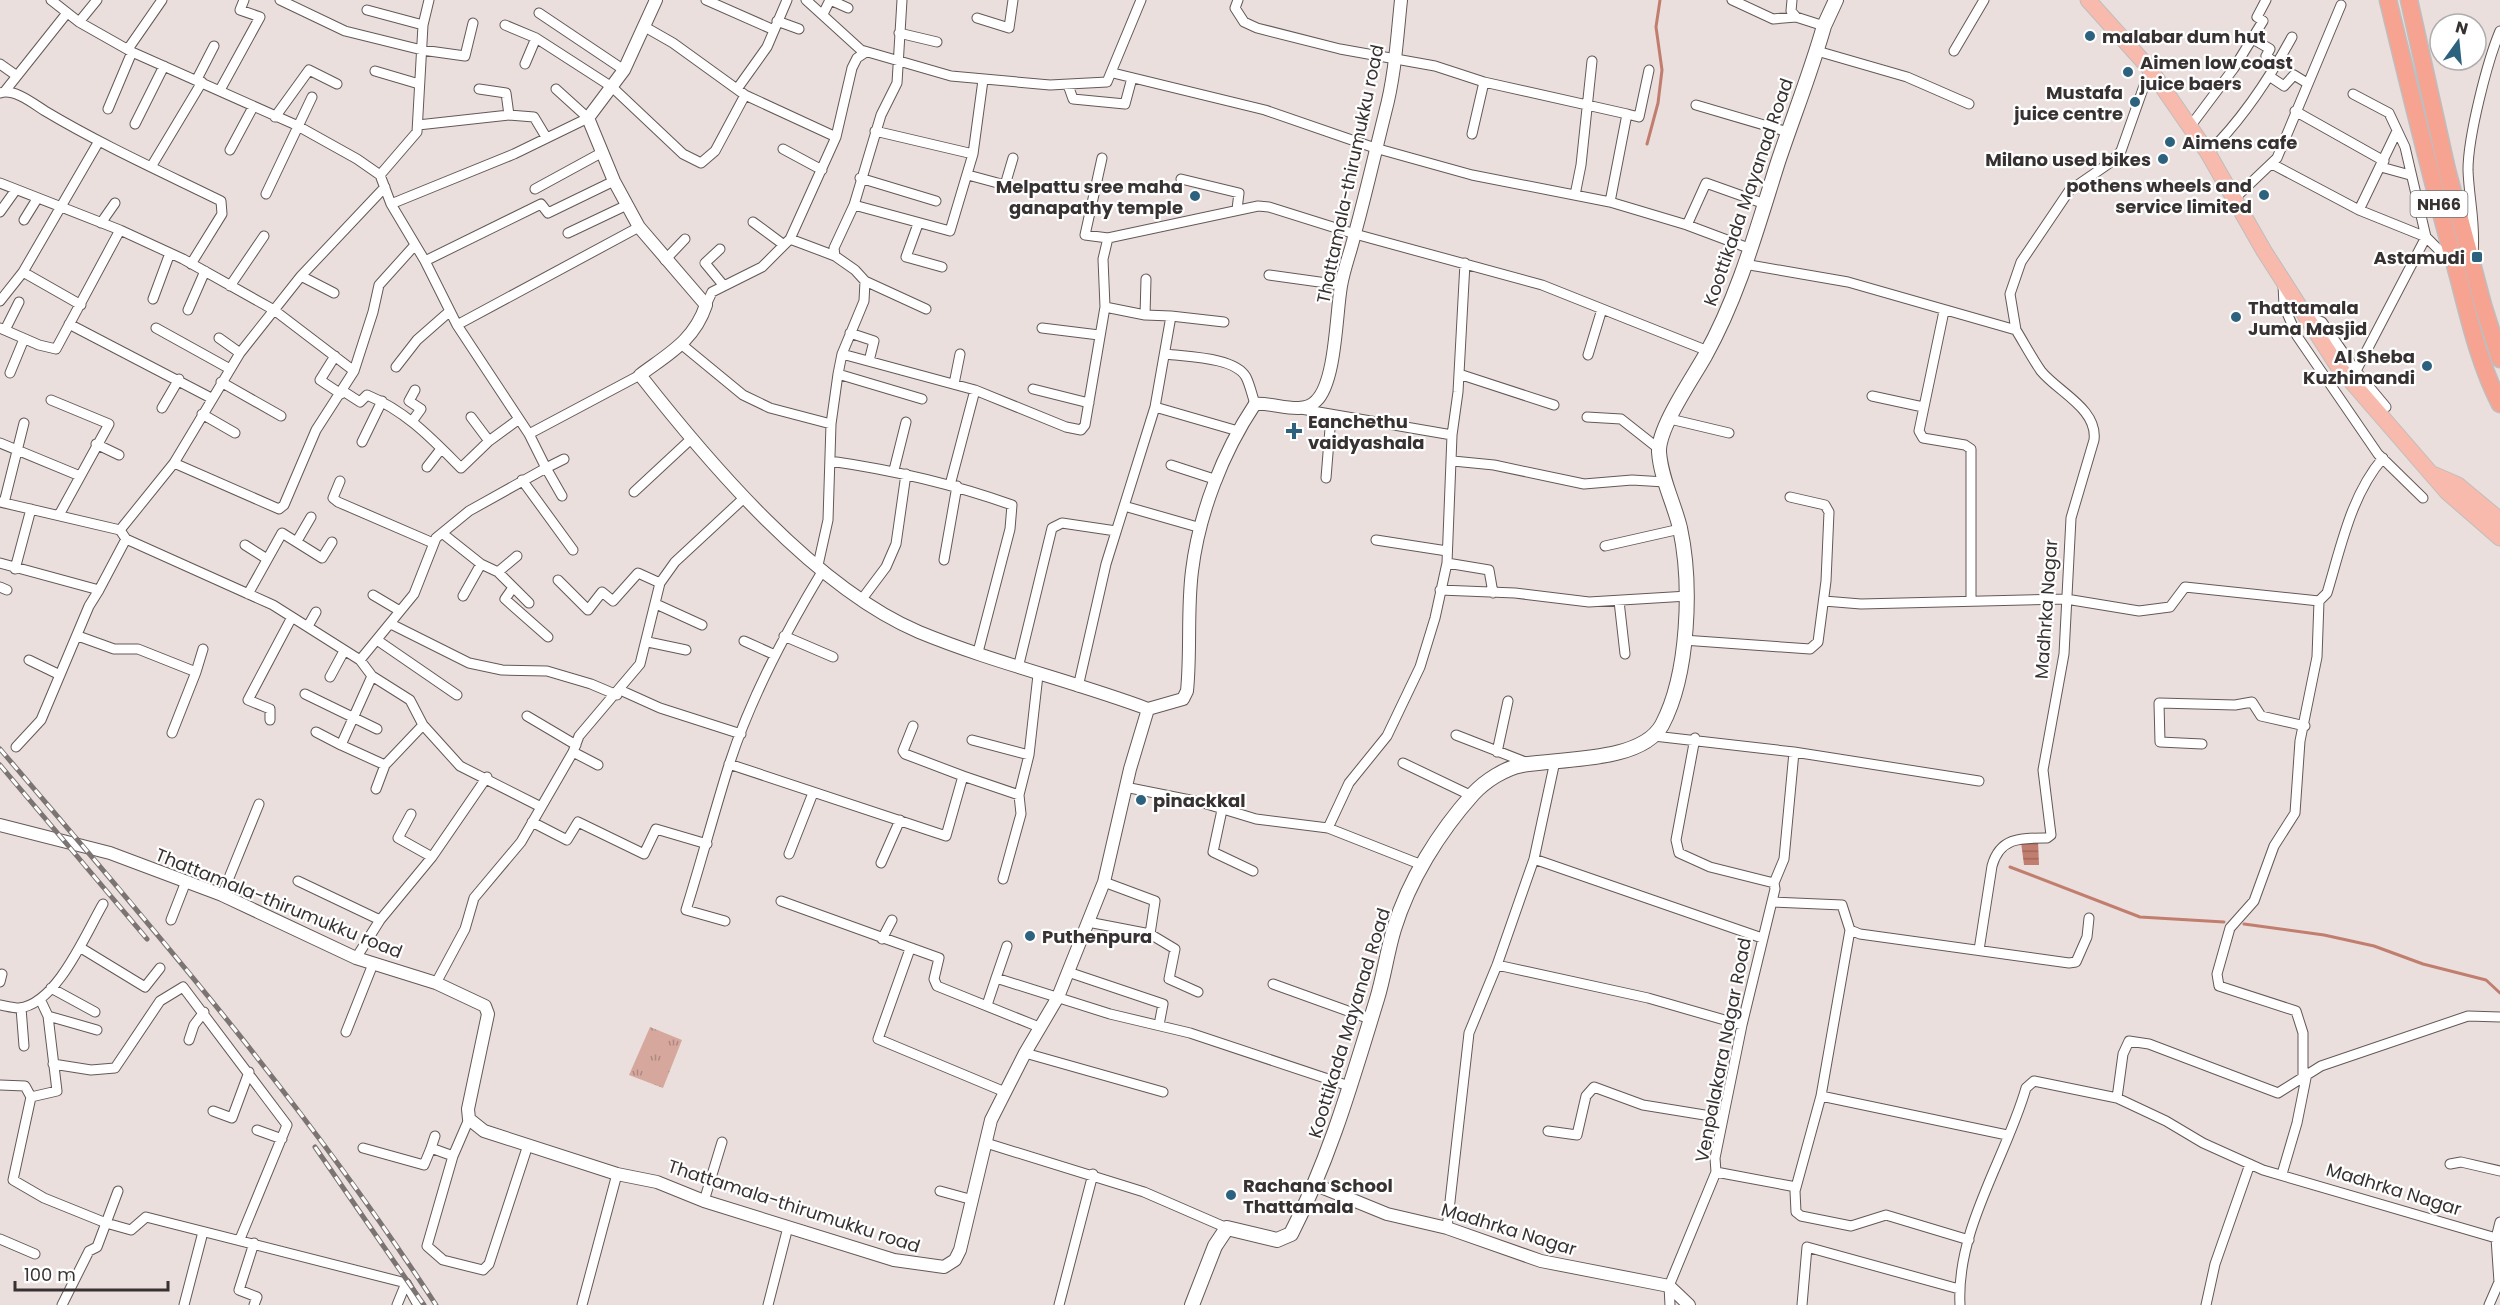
<svg xmlns="http://www.w3.org/2000/svg" width="2500" height="1305" viewBox="0 0 2500 1305" font-family="Poppins,sans-serif">
<defs>
<pattern id="park-tufts" width="24" height="20" patternUnits="userSpaceOnUse" patternTransform="scale(1.5)"><rect width="24" height="20" fill="#d6a89d"/><path d="M3 7l-1-3M5 7V3M7 7l1-3M15 17l-1-3M17 17v-4M19 17l1-3" fill="none" stroke="#ae8981"/></pattern>
<pattern id="water-rules" width="6" height="5" patternUnits="userSpaceOnUse" patternTransform="scale(1.5)"><rect width="6" height="5" fill="#c17e6f"/><path d="M0 2.5h6" fill="none" stroke="#9e685c"/></pattern>
</defs>
<rect width="100%" height="100%" fill="#eadfdc"/>
<path fill="url(#park-tufts)" d="M650 1027 682 1040 663 1088 629 1075Z"/>
<path fill="url(#water-rules)" d="M2038 840 2039 865H2024L2021 842Z"/>
<g fill="none" stroke-linecap="round" stroke-linejoin="round">
<path stroke="#c17e6f" stroke-width="3" d="M1647 144 1658 103 1662 70 1656 27 1660 0
M2010 867 2140 917 2224 922
M2244 924 2324 935 2374 946 2423 964 2486 980 2500 993"/>
<g stroke="#635957" stroke-width="11">
<path id="minor" d="M51 0 79 22 132 52 296 125 357 159 380 175 391 204 425 261 457 325 529 434 640 375
M280 0 345 31 422 50 465 56 473 23
M706 0 774 30
M806 0 861 50 951 76 1050 85 1107 82 1141 0
M1238 0 1235 8 1244 22 1257 28 1340 49 1435 66 1484 82 1627 114
M1732 0 1773 19 1796 17 1824 26
M1792 0 1791 11 1796 17
M367 10 423 25
M539 13 624 70
M823 14 830 0 848 8
M977 18 1009 28 1013 0
M777 21 799 29
M79 22 97 0
M505 25 536 38
M645 27 673 43 745 95 836 137
M899 33 937 42
M2253 39 2270 49 2266 56 2277 64
M128 49 162 0
M1817 51 1907 77 1969 104
M1954 51 1984 0
M0 64 17 76
M525 64 536 38 612 87 683 154 701 163 715 151 745 95
M375 71 419 84
M1113 73 1265 110 1375 148 1472 175 1610 202 1687 225 1751 249
M2269 76 2284 86 2294 75 2307 83
M197 79 214 46
M1068 85 1073 99 1125 104 1132 78
M479 89 506 93 509 115 534 117 546 137
M737 89 767 47 787 0
M220 90 260 17 240 10 244 0
M5 91 67 13
M0 93C14 88 34 104 45 111 102 145 162 172 221 201L222 214 191 264
M1696 105 1788 132
M108 109 132 52
M2295 111 2384 161
M275 117 309 70 337 84
M135 124 164 66
M418 125 509 115
M2189 128 2234 68 2263 21 2257 17 2266 0
M875 131 973 154
M1472 134 1484 82
M783 149 822 170
M230 150 253 107
M2208 153C2242 120 2269 79 2292 37
M1102 158 1085 235 1108 238
M2272 164 2359 210 2426 237 2452 263
M151 167 202 82
M2381 167 2410 175
M380 175 417 132 423 25 429 0
M968 175 1005 185 1013 158
M860 178 936 201
M1181 179 1239 193 1237 209
M0 183 120 230 183 259 274 310 354 371
M535 189 601 153
M266 194 312 97
M1575 195 1581 165 1592 61
M2235 198 2277 158 2341 5
M1610 202 1627 114 1639 117 1649 70
M391 204 514 154 588 118 556 89
M854 205 950 231 973 154 983 80
M2359 210 2397 131
M0 212 15 191
M24 220 37 199
M753 222 784 245
M101 223 115 203
M918 224 906 257 942 267
M1687 225 1706 183 1765 204
M568 233 627 205
M790 239 835 256
M720 249 705 263 724 286
M2473 253C2476 225 2469 199 2468 170 2468 137 2487 62 2500 31
M665 260 685 239
M425 261 541 204 548 213 614 181
M1744 264 1848 282 2016 330C2024 343 2032 358 2041 371 2058 392 2098 409 2094 440L2071 518 2064 654 2043 770 2051 835 2047 838C2021 838 2000 837 1992 866L1979 950
M23 272 81 305
M1269 275 1341 285
M301 276 334 293
M865 281 926 309
M2283 284 2284 306 2297 336 2378 454 2423 498
M230 286 264 236
M153 299 170 253
M0 301 23 272 99 141
M706 305 712 292 762 267 790 239 836 137 852 68 857 58 866 52
M1105 307 1145 315 1171 316
M188 310 205 271
M1944 311 1919 431 1923 438 1965 445 1971 449V600
M1145 315 1146 279
M2306 316 2322 322 2356 371 2426 237 2405 147 2389 113 2353 94
M69 324 211 398
M457 325 639 227
M0 328 39 345 56 349 120 230
M156 328 230 369
M1042 328 1099 335
M5 330 19 302
M2016 330 2010 294 2021 262 2069 191 2111 162 2121 151 2150 69
M850 333 874 341 869 361
M219 338 240 353
M681 344 743 395 770 408 831 424
M842 354 975 390 1066 427 1081 430 1085 425 1105 307 1103 259 1108 238 1258 206 1269 207 1355 234 1542 285 1708 351
M1166 354C1187 357 1235 357 1246 377 1250 385 1252 395 1255 404
M1588 355 1602 309
M335 356 320 380 341 394
M396 367 417 340 450 311
M2356 371 2386 407
M10 373 24 339
M838 374 922 399
M1459 374 1554 405
M221 382 281 416
M954 384 960 354
M1033 389 1089 403
M343 391 360 402 367 395C406 411 432 439 461 468L489 441 519 419
M1872 396 1923 407
M51 400 109 424 59 515
M1155 407 1238 431
M162 408 179 379
M1301 409 1452 435
M202 414 235 433
M471 417 489 441
M1587 417 1621 419 1659 449
M1670 419 1729 433
M413 420 421 409 409 401 415 390
M362 442 382 401
M0 443 80 476
M96 444 119 455
M830 461C893 470 953 484 1012 505L1010 529 978 652
M1453 461 1494 465 1584 484 1632 480 1665 482
M174 463 279 509 284 505 316 430 354 371 373 312 379 285 415 245
M1171 465 1217 480
M427 467 441 449
M894 470 906 422
M1326 478 1331 416
M522 480 573 550
M340 481 333 498 338 502 433 543
M950 485 975 390
M634 492 691 439
M562 496 546 468 564 459
M0 502 120 530 126 539 273 605 360 660 414 594 436 538 469 511 546 468 529 434
M4 503 24 423
M1124 506 1201 528
M120 530 174 463 240 353 301 276 385 187
M442 533 481 564 498 572 529 603
M1376 540 1447 551
M297 541 311 517
M245 545 267 559
M1605 546 1680 529
M944 560 957 486
M0 563 99 590 89 606 41 720 16 747
M1447 563 1489 570 1493 593
M818 565 828 520 831 424 838 374 842 354 864 301 865 281 855 270 835 256 834 248 854 205 881 115 897 83 902 0
M15 569 31 509
M498 572 517 556
M558 580 588 610 602 592 613 601 638 573 660 583
M0 587 7 590
M512 589 505 599 548 637
M99 590 126 539
M1440 590 1515 593 1589 602 1688 596
M248 594 282 533 322 558 332 542
M373 595 400 611
M463 596 481 564
M862 599 886 567 896 544 906 474
M1619 601 1625 654
M1824 601 1861 604 2066 599 2139 611 2170 607 2185 587 2319 601
M656 604 702 625
M391 624 469 663 502 670 547 671 591 684 617 695
M308 626 316 612
M78 636 114 649H138L196 672 172 733
M784 636 833 657
M377 640 457 695
M1683 640 1810 649 1818 642 1826 581 1829 512 1825 505 1790 497
M744 641 775 655
M648 642 686 650
M29 660 60 675
M360 660 372 676 410 700 423 725 460 766 541 807
M1018 668 1052 528 1062 523 1116 531
M196 672 203 649
M372 676 341 745 385 765 423 725
M330 677 344 651
M1078 687 1106 564 1155 407 1171 316 1224 322
M620 690 660 708 741 734
M305 694 377 729
M527 716 576 745
M270 720V709L248 700 292 617
M913 726 903 751 905 754 963 776
M316 732 341 745
M1456 735 1528 763
M1654 736 1794 752 1979 781
M972 740 1029 755
M2202 744 2160 742 2159 703 2235 705 2252 702 2261 716 2305 726
M573 752 598 765
M1497 752 1508 701
M1403 763 1472 796
M729 764 946 836 963 776 1019 795
M1125 787 1200 802 1256 819 1328 828 1422 865
M376 789 385 765
M1222 810 1213 852 1253 871
M411 814 398 838 432 857
M532 822 567 840 578 822 644 854 656 829 707 844
M1328 828 1349 783 1387 736 1420 667 1435 618 1447 563 1452 435 1458 392 1465 263
M789 854 813 793
M1534 859 1762 938
M881 863 900 820
M1003 879 1021 814 1019 795 1029 755 1038 675
M298 881 380 920
M1104 882 1155 901 1150 934 1175 949 1169 979 1198 992
M1774 883 1784 859 1794 752
M222 895 259 804
M781 901 939 958 934 979 937 986 1039 1027
M1774 902 1842 905 1850 930 1860 934 2069 963 2076 962 2087 937 2089 918
M171 920 185 884
M725 921 686 910C701 862 714 813 729 765 751 696 786 631 823 570
M1088 922 1150 934
M1850 930 1821 1096 1795 1191 1796 1212 1801 1216 1851 1226 1886 1215 1969 1240
M882 939 892 920
M1007 946 996 978 1110 1014 1190 1033 1349 1086
M81 948 145 987 160 968
M910 949 878 1039 1005 1092
M356 958 380 920 432 857 487 777
M1497 965 1648 998 1742 1025
M1068 972 1163 1004 1159 1025
M0 982 2 974
M436 983 465 929 474 898 521 842 573 752 579 736 640 664 660 583 675 562 744 498
M1273 984 1370 1019
M51 988 95 1012
M0 1005C6 1006 13 1008 19 1008 57 1004 86 933 103 904
M987 1005 996 978
M21 1008 24 1046
M48 1016 97 1030
M346 1032 373 964
M189 1040 194 1025 204 1012
M1025 1053 1163 1092
M53 1064 91 1070 115 1068 160 1001 183 987 287 1125 240 1239
M2303 1075V1033L2296 1011 2219 986 2217 974 2230 928 2254 901 2274 846 2295 813 2300 741 2317 657 2319 601 2327 593C2341 547 2351 495 2383 458
M0 1085 25 1086 31 1097 13 1180 44 1198 106 1223 97 1247 89 1251 62 1305
M1821 1096 2007 1135
M31 1097 57 1091 48 1016 40 999
M2117 1098 2123 1054 2129 1041 2149 1044 2278 1093 2321 1066 2468 1016 2500 1017
M213 1111 232 1118 249 1072
M469 1119 453 1156 427 1246 443 1260 483 1270 489 1264 528 1145
M257 1130 282 1139
M1548 1131 1577 1135 1586 1096 1594 1087 1643 1105 1723 1118
M986 1143 1144 1192 1227 1228
M363 1148 424 1165 431 1148 453 1156
M431 1148 435 1136
M2450 1164 2461 1162 2500 1171
M1716 1172 1796 1187
M2282 1174 2297 1123 2307 1073
M118 1191 106 1223 131 1230 146 1217 406 1283 397 1305
M940 1191 973 1200
M704 1201 722 1142
M1447 1228 1469 1033 1497 965 1534 859 1555 761
M0 1239 35 1254
M254 1243 239 1290 257 1297 254 1305
M406 1283 418 1305
M184 1305 203 1232
M582 1305 617 1174
M768 1305 788 1227
M1059 1305 1093 1174
M1670 1305 1669 1286 1716 1172 1715 1158 1742 1025 1775 889 1774 883 1710 867 1679 853 1676 840 1695 738
M1802 1305 1807 1247 1959 1289
M1960 1305C1956 1229 2006 1158 2026 1088L2034 1081 2117 1098 2166 1121 2203 1143 2263 1170 2496 1238
M2206 1305 2215 1264 2250 1164
M2489 1305 2499 1282 2496 1238 2500 1222"/>
</g>
<g stroke="#635957" stroke-width="14">
<path id="tertiary" d="M656 0 624 70 588 118 614 181 639 227 706 305C694 341 668 354 640 375 709 463 815 588 919 632 994 663 1073 681 1148 709
M0 825 110 853 222 895 356 958 436 983 485 1006 488 1014 468 1109 469 1119 484 1131 617 1174 657 1182 704 1201 894 1260 944 1267 955 1260 960 1250 991 1120 1025 1053 1058 997 1104 882 1130 769 1148 709 1183 699 1187 691C1191 651 1187 610 1192 571 1199 513 1223 452 1255 404 1274 402 1302 416 1316 401 1336 382 1336 314 1341 286 1344 268 1351 251 1355 233 1366 193 1375 153 1385 113 1395 76 1397 38 1401 0
M1316 1185 1387 1214 1447 1228 1541 1261 1669 1286 1689 1305"/>
</g>
<g stroke="#635957" stroke-width="16">
<path id="secondary" d="M1192 1305 1215 1246 1227 1228 1277 1240 1291 1234C1330 1158 1352 1080 1377 999 1384 976 1387 952 1394 929 1409 880 1439 832 1473 794 1485 781 1505 768 1522 765 1559 758 1641 763 1662 725 1689 674 1692 584 1680 528 1674 503 1661 479 1659 452 1658 428 1692 379 1705 356 1739 295 1757 228 1778 162 1793 117 1811 72 1824 26L1836 0"/>
</g>
<g stroke="#bfbdbd" stroke-width="17">
<path id="primary" d="M2088 0 2150 69 2208 153 2264 251 2337 365 2447 492 2500 538
M2435 475 2458 485 2500 520"/>
</g>
<g stroke="#bfbdbd" stroke-width="19">
<path id="trunk" d="M2388 0C2409 87 2430 174 2454 261 2467 308 2477 360 2500 404
M2409 0 2447 170 2483 305 2500 359"/>
</g>
<use href="#minor" stroke="#fff" stroke-width="9"/>
<use href="#tertiary" stroke="#fff" stroke-width="12"/>
<use href="#secondary" stroke="#fff" stroke-width="14"/>
<use href="#primary" stroke="#f8baad" stroke-width="15"/>
<use href="#trunk" stroke="#f6a392" stroke-width="16"/>
<g stroke="#7b7472" stroke-width="5">
<path id="rail" d="M0 749C153 928 308 1108 436 1305
M0 765 147 939
M315 1147 424 1305"/>
</g>
<use href="#rail" stroke="#fff" stroke-width="3" stroke-dasharray="9" stroke-linecap="butt"/>
</g>
<g fill="#2d627e" stroke="#fff" stroke-width="2">
<circle cx="2090" cy="36" r="6"/>
<circle cx="2128" cy="72" r="6"/>
<circle cx="2135" cy="102" r="6"/>
<circle cx="2170" cy="142" r="6"/>
<circle cx="2163" cy="159" r="6"/>
<circle cx="2264" cy="195" r="6"/>
<circle cx="1195" cy="196" r="6"/>
<rect x="2471" y="251" width="12" height="12" rx="3"/>
<circle cx="2236" cy="317" r="6"/>
<circle cx="2427" cy="366" r="6"/>
<path d="M1291 422h6v6h6v6h-6v6h-6v-6h-6v-6h6z"/>
<circle cx="1141" cy="800" r="6"/>
<circle cx="1030" cy="936" r="6"/>
<circle cx="1231" cy="1195" r="6"/>
</g>
<g text-anchor="middle" dominant-baseline="central" stroke-width="4.5" stroke-linejoin="round" paint-order="stroke">
<rect fill="#fff" stroke="#73706f" stroke-width="1.5" x="2410.5" y="191" width="57" height="26" rx="4.5"/>
<g font-size="16" font-weight="bold" fill="#373231">
<text x="2439" y="204">NH66</text>
</g>
<g font-size="18" font-weight="bold" fill="#373231" stroke="#fff" text-anchor="start">
<text x="2102" y="36">malabar dum hut</text>
<text x="2140" y="62">Aimen low coast<tspan x="2140" dy="21">juice baers</tspan></text>
<text x="2123" y="92" text-anchor="end">Mustafa<tspan x="2123" dy="21">juice centre</tspan></text>
<text x="2182" y="142">Aimens cafe</text>
<text x="2151" y="159" text-anchor="end">Milano used bikes</text>
<text x="2252" y="185" text-anchor="end">pothens wheels and<tspan x="2252" dy="21">service limited</tspan></text>
<text x="1183" y="186" text-anchor="end">Melpattu sree maha<tspan x="1183" dy="21">ganapathy temple</tspan></text>
<text x="2465" y="257" text-anchor="end">Astamudi</text>
<text x="2248" y="307">Thattamala<tspan x="2248" dy="21">Juma Masjid</tspan></text>
<text x="2415" y="356" text-anchor="end">Al Sheba<tspan x="2415" dy="21">Kuzhimandi</tspan></text>
<text x="1308" y="421">Eanchethu<tspan x="1308" dy="21">vaidyashala</tspan></text>
<text x="1153" y="800">pinackkal</text>
<text x="1042" y="936">Puthenpura</text>
<text x="1243" y="1185">Rachana School<tspan x="1243" dy="21">Thattamala</tspan></text>
</g>
<g font-size="18" fill="#373231" stroke="#fff">
<text transform="translate(1350 174) rotate(-78)">Thattamala-thirumukku road</text>
<text transform="translate(1748 192) rotate(-71)">Koottikada Mayanad Road</text>
<text transform="translate(2046 609) rotate(-86)">Madhrka Nagar</text>
<text transform="translate(279 903) rotate(22)">Thattamala-thirumukku road</text>
<text transform="translate(1349 1023) rotate(-73)">Koottikada Mayanad Road</text>
<text transform="translate(1723 1050) rotate(-79)">Venpalakara Nagar Road</text>
<text transform="translate(2394 1189) rotate(17)">Madhrka Nagar</text>
<text transform="translate(794 1206) rotate(18)">Thattamala-thirumukku road</text>
<text transform="translate(1509 1229) rotate(17)">Madhrka Nagar</text>
</g>
</g>
<g transform="translate(2458 42) rotate(15)"><circle r="28" fill="#ffffff" stroke="#afadad" stroke-width="1.5"/>
<path d="M0-4.5L10 22L0 15L-10 22Z" fill="#2d627e"/>
<text y="-9" font-size="16" font-weight="bold" text-anchor="middle" fill="#373231">N</text>
</g>
<path d="M15 1281v9h153v-9" fill="none" stroke="#373231" stroke-width="3"/>
<text x="24" y="1281" font-size="18" fill="#373231" stroke="#ffffff" stroke-width="4.5" paint-order="stroke">100 m</text>
</svg>
